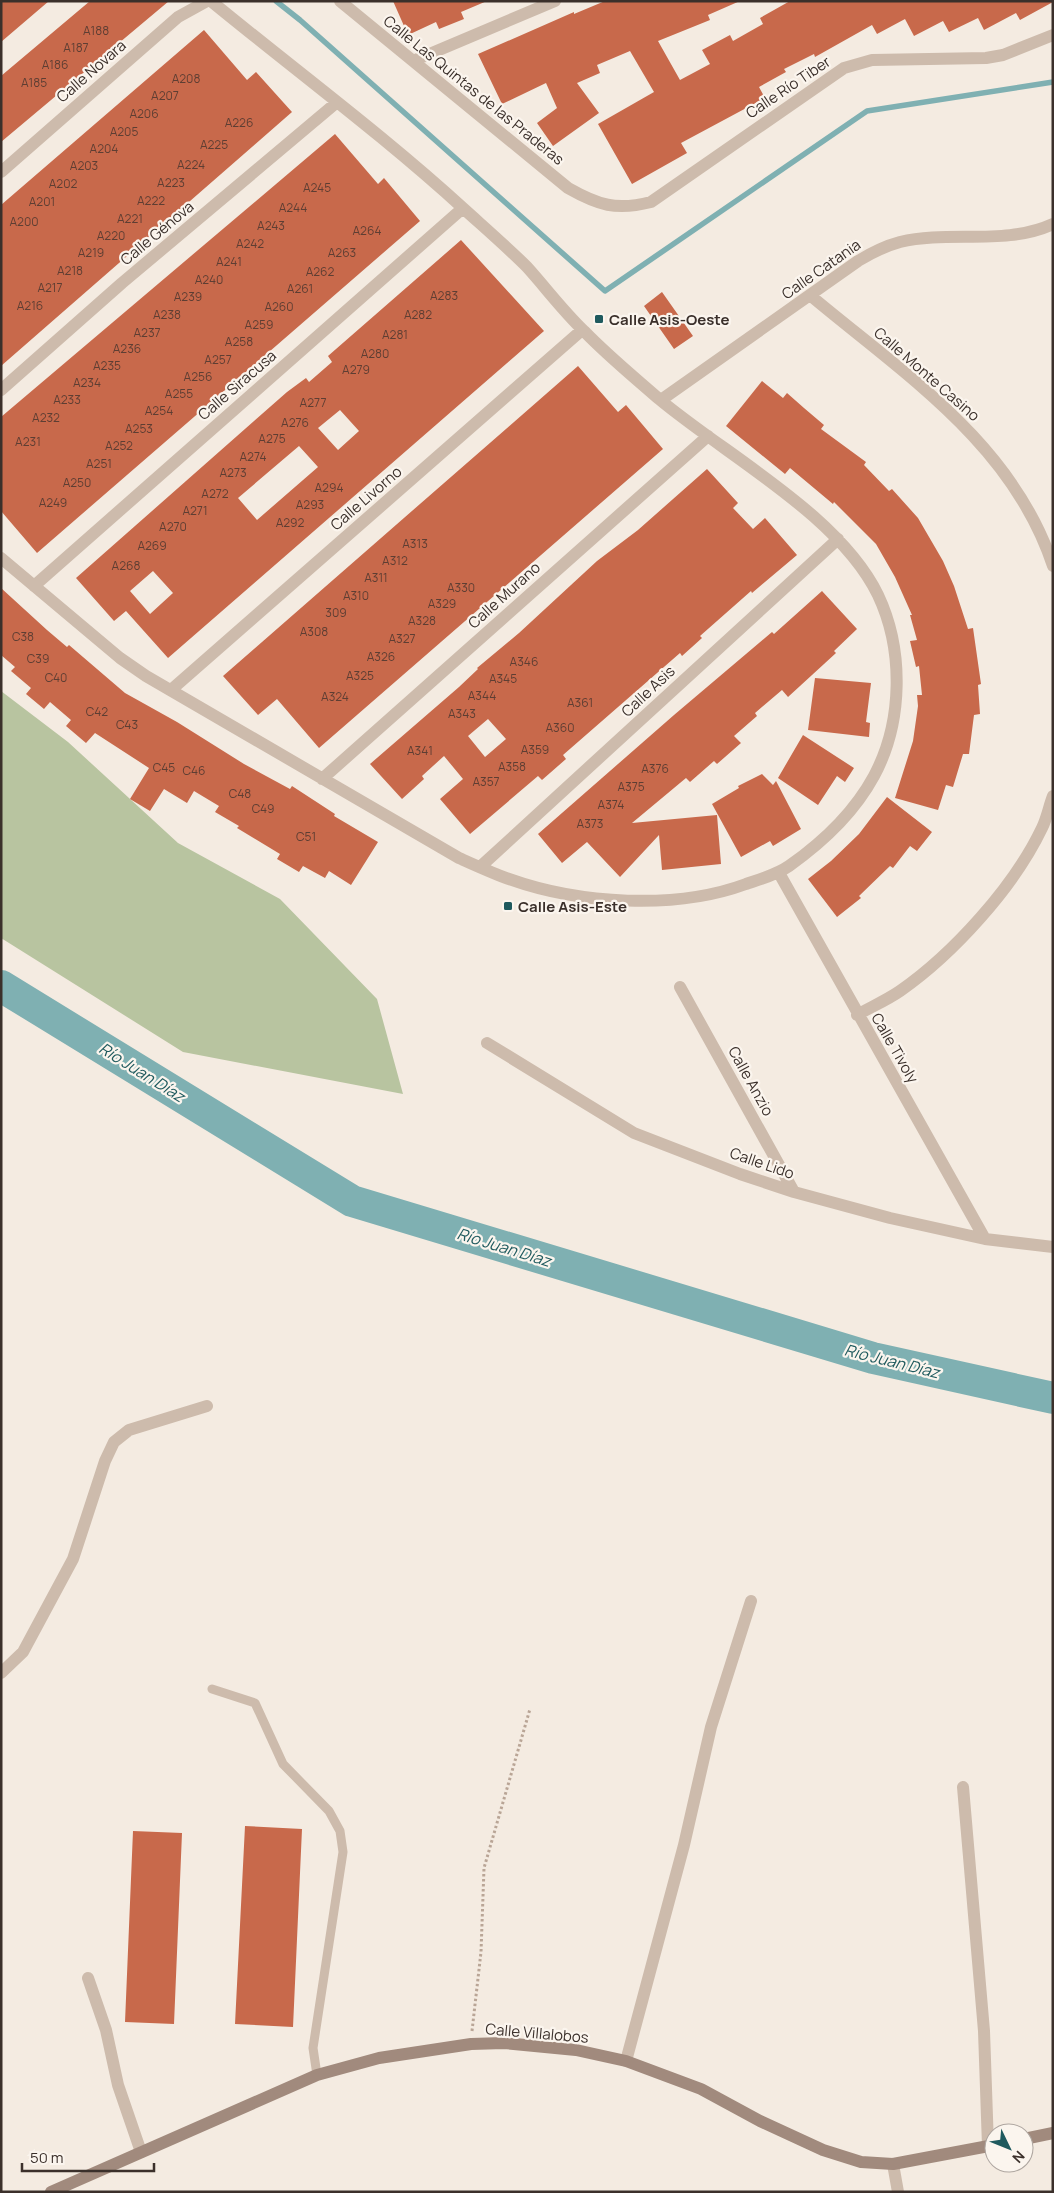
<svg xmlns="http://www.w3.org/2000/svg" width="1054" height="2193" viewBox="0 0 1054 2193" font-family="Manrope,sans-serif">
<rect width="100%" height="100%" fill="#f4ebe1"/>
<path fill="#b8c4a0" d="M1 691 68 742 178 843 280 899 377 999 403 1094 183 1052 1 938Z"/>
<g fill="none" stroke-linecap="round" stroke-linejoin="round">
<path stroke="#7fb0b2" stroke-width="5.5" d="M276 1 300 20 605 291 867 111 1053 82"/>
<path stroke="#7fb0b2" stroke-width="32" d="M1 986 352 1201 873 1358 1053 1398"/>
</g>
<path fill="#c8694b" fill-rule="evenodd" d="M1 1H49L1 42Z
M90 1H169L1 142V76Z
M393 1H487L461 12 464 19 439 29 436 22 408 35Z
M605 1H740L708 15 710 20 658 41 680 80 710 64 702 50 730 35 733 41 763 24 760 18 790 1 1053 2 1020 20 1016 13 984 30 978 18 949 32 943 21 914 36 905 19 877 34 872 25 815 57 814 54 784 69 786 72 759 87 765 98 681 143 687 153 632 184 598 124 654 92 630 51 597 65 600 73 577 83 599 113 553 146 537 123 557 108 546 83 502 104 478 54 574 12V14Z
M204 30 247 80 256 72 292 112 1 366V205Z
M335 134 378 184 384 178 420 221 37 553 1 511V417Z
M461 240 544 331 168 658 126 611 114 621 76 578 287 392 306 378 309 382 332 362 328 356ZM340 410 359 431 338 450 318 428ZM299 446 318 467 257 520 238 498ZM153 571 173 593 150 614 130 591Z
M662 292 693 336 674 349 644 306Z
M578 366 618 412 626 405 663 449 319 748 277 699 258 715 223 676Z
M762 381 783 398 787 393 804 408 824 425 821 429 866 462 864 465 889 491 892 489 918 518 943 561 954 586 968 629 973 628 981 684 978 685 980 714 974 715 969 754H963L953 787 946 785 938 810 895 798 913 741 918 706 917 695H922L919 666 916 667 910 641 917 640 910 615H912L895 577 876 544 834 502 833 504 790 468 785 474 726 426Z
M707 469 738 503 733 508 753 529 765 518 797 555 752 593 751 591 700 636 702 638 682 656 680 653 563 755 566 759 542 780 538 776 470 834 440 799 463 779 444 756 422 776 424 779 402 799 370 764 459 687 478 669 477 668 519 633 597 561 638 530ZM488 719 506 739 485 757 468 736Z
M1 588 47 630 67 647 69 645 125 693 177 722 244 764 290 789 292 786 335 814 334 816 378 842 351 885 329 871 325 878 303 866 299 872 277 859 280 854 237 828 239 826 215 812 219 806 194 791 187 803 164 789 150 811 130 799 149 768 95 733 86 743 66 726 71 720 50 702 44 709 26 694 31 688 11 671 15 667 1 655Z
M822 591 857 629 834 651 836 653 788 697 782 690 755 713 757 716 734 736 741 743 717 764 714 761 690 782 686 778 632 823 717 815 721 864 662 870 659 835 620 877 587 842 562 863 538 834 674 715 772 632 774 634Z
M815 678 871 683 866 722 870 723 869 737 808 730Z
M803 735 854 768 845 782 837 776 818 805 778 778Z
M762 774 773 785 776 781 801 829 773 846 770 841 741 857 712 804 739 788 738 786Z
M887 797 932 832 917 851 910 846 893 868 890 866 859 896 861 898 837 917 808 879 831 861 859 834Z
M245 1826 302 1829 293 2027 235 2024Z
M133 1831 182 1833 174 2024 125 2022Z"/>
<g fill="none" stroke-linecap="round" stroke-linejoin="round">
<path stroke="#b9a596" stroke-width="3" stroke-dasharray="2.5 2.5" stroke-linecap="butt" d="M472 2031 481 1952 484 1868 530 1709"/>
<path stroke="#cdbbac" stroke-width="9" d="M212 1689 255 1703 283 1764 329 1811 340 1831 343 1852 313 2048 317 2075"/>
<path stroke="#cdbbac" stroke-width="12" d="M340 1 568 188C598 205 616 211 651 202L844 68 872 60 986 58 1003 55 1053 35
M413 61 555 1
M1 172 178 17 207 1
M811 296C904 374 1013 444 1053 566
M1 390 122 283 336 103
M661 400 858 261C871 253 885 246 900 242 950 230 1005 246 1053 224
M1 558 120 658 146 676 459 858C475 865 492 873 509 879 579 904 676 910 746 884 761 879 776 875 789 866 823 842 854 813 874 776 903 722 904 650 878 595 839 515 727 456 659 399 634 377 607 355 584 331 563 311 546 288 527 267 507 247 485 228 464 209 383 135 295 70 211 1
M34 586 463 208
M171 690 582 330
M322 779 708 436
M480 867 838 539
M779 873 985 1239
M680 987 794 1192
M857 1015C871 1007 887 1000 900 991 953 954 1014 887 1042 828 1047 818 1049 806 1053 796
M487 1043 634 1133 740 1174 794 1192 890 1218 985 1239 1053 1247
M1 1673 23 1652 73 1559 105 1461 114 1442 129 1430 207 1406
M963 1787 984 2031 988 2146
M88 1978 106 2030 118 2085 141 2152
M626 2061 684 1845 711 1727 751 1601
M893 2164 898 2192"/>
<path stroke="#a18a7d" stroke-width="12" d="M1024 2139 1053 2133
M51 2192 317 2075 379 2058 471 2044 504 2043 576 2050 626 2061 701 2089 760 2121 823 2150 861 2162 893 2164 994 2145"/>
</g>
<g fill="#1f5a5e" stroke="#fbf5ee" stroke-width="2">
<rect x="594" y="314" width="10" height="10" rx="2.5"/>
<rect x="503" y="901" width="10" height="10" rx="2.5"/>
</g>
<g text-anchor="middle" dominant-baseline="central" stroke-width="4.5" stroke-linejoin="round" paint-order="stroke">
<g font-size="12" fill="#5e3e33">
<text x="96" y="30">A188</text>
<text x="76" y="47">A187</text>
<text x="55" y="64">A186</text>
<text x="186" y="78">A208</text>
<text x="34" y="82">A185</text>
<text x="165" y="95">A207</text>
<text x="144" y="113">A206</text>
<text x="239" y="122">A226</text>
<text x="124" y="131">A205</text>
<text x="214" y="144">A225</text>
<text x="104" y="148">A204</text>
<text x="191" y="164">A224</text>
<text x="84" y="165">A203</text>
<text x="171" y="182">A223</text>
<text x="63" y="183">A202</text>
<text x="317" y="187">A245</text>
<text x="151" y="200">A222</text>
<text x="42" y="201">A201</text>
<text x="293" y="207">A244</text>
<text x="130" y="218">A221</text>
<text x="24" y="221">A200</text>
<text x="271" y="225">A243</text>
<text x="367" y="230">A264</text>
<text x="111" y="235">A220</text>
<text x="250" y="243">A242</text>
<text x="91" y="252">A219</text>
<text x="342" y="252">A263</text>
<text x="229" y="261">A241</text>
<text x="70" y="270">A218</text>
<text x="320" y="271">A262</text>
<text x="209" y="279">A240</text>
<text x="50" y="287">A217</text>
<text x="300" y="288">A261</text>
<text x="444" y="295">A283</text>
<text x="188" y="296">A239</text>
<text x="30" y="305">A216</text>
<text x="279" y="306">A260</text>
<text x="167" y="314">A238</text>
<text x="418" y="314">A282</text>
<text x="259" y="324">A259</text>
<text x="147" y="332">A237</text>
<text x="395" y="334">A281</text>
<text x="239" y="341">A258</text>
<text x="127" y="348">A236</text>
<text x="375" y="353">A280</text>
<text x="218" y="359">A257</text>
<text x="107" y="365">A235</text>
<text x="356" y="369">A279</text>
<text x="198" y="376">A256</text>
<text x="87" y="382">A234</text>
<text x="179" y="393">A255</text>
<text x="67" y="399">A233</text>
<text x="313" y="402">A277</text>
<text x="159" y="410">A254</text>
<text x="46" y="417">A232</text>
<text x="295" y="422">A276</text>
<text x="139" y="428">A253</text>
<text x="272" y="438">A275</text>
<text x="28" y="441">A231</text>
<text x="119" y="445">A252</text>
<text x="253" y="456">A274</text>
<text x="99" y="463">A251</text>
<text x="233" y="472">A273</text>
<text x="77" y="482">A250</text>
<text x="329" y="487">A294</text>
<text x="215" y="493">A272</text>
<text x="53" y="502">A249</text>
<text x="310" y="504">A293</text>
<text x="195" y="510">A271</text>
<text x="290" y="522">A292</text>
<text x="173" y="526">A270</text>
<text x="415" y="543">A313</text>
<text x="152" y="545">A269</text>
<text x="395" y="560">A312</text>
<text x="126" y="565">A268</text>
<text x="376" y="577">A311</text>
<text x="461" y="587">A330</text>
<text x="356" y="595">A310</text>
<text x="442" y="603">A329</text>
<text x="336" y="612">309</text>
<text x="422" y="620">A328</text>
<text x="314" y="631">A308</text>
<text x="23" y="636">C38</text>
<text x="402" y="638">A327</text>
<text x="381" y="656">A326</text>
<text x="38" y="658">C39</text>
<text x="524" y="661">A346</text>
<text x="360" y="675">A325</text>
<text x="56" y="677">C40</text>
<text x="503" y="678">A345</text>
<text x="482" y="695">A344</text>
<text x="335" y="696">A324</text>
<text x="580" y="702">A361</text>
<text x="97" y="711">C42</text>
<text x="462" y="713">A343</text>
<text x="127" y="724">C43</text>
<text x="560" y="727">A360</text>
<text x="535" y="749">A359</text>
<text x="420" y="750">A341</text>
<text x="512" y="766">A358</text>
<text x="164" y="767">C45</text>
<text x="655" y="768">A376</text>
<text x="194" y="770">C46</text>
<text x="486" y="781">A357</text>
<text x="631" y="786">A375</text>
<text x="240" y="793">C48</text>
<text x="611" y="804">A374</text>
<text x="263" y="808">C49</text>
<text x="590" y="823">A373</text>
<text x="306" y="836">C51</text>
</g>
<g font-size="15" fill="#3b302b" stroke="#fbf5ee">
<text transform="translate(91 71) rotate(-41)">Calle Novara</text>
<text transform="translate(788 87) rotate(-34)">Calle Río Tiber</text>
<text transform="translate(474 90) rotate(39)">Calle Las Quintas de las Praderas</text>
<text transform="translate(157 233) rotate(-40)">Calle Génova</text>
<text transform="translate(821 269) rotate(-35)">Calle Catania</text>
<text transform="translate(927 374) rotate(41)">Calle Monte Casino</text>
<text transform="translate(237 385) rotate(-41)">Calle Siracusa</text>
<text transform="translate(366 498) rotate(-41)">Calle Livorno</text>
<text transform="translate(504 595) rotate(-42)">Calle Murano</text>
<text transform="translate(648 691) rotate(-43)">Calle Asis</text>
<text transform="translate(895 1048) rotate(60)">Calle Tivoly</text>
<text transform="translate(751 1081) rotate(61)">Calle Anzio</text>
<text transform="translate(762 1163) rotate(19)">Calle Lido</text>
<text transform="translate(537 2033) rotate(5)">Calle Villalobos</text>
</g>
<g font-size="15" font-weight="bold" fill="#3b302b" stroke="#fbf5ee" text-anchor="start">
<text x="609" y="319">Calle Asis-Oeste</text>
<text x="518" y="906">Calle Asis-Este</text>
</g>
<g font-size="16" font-style="italic" fill="#1f5a5e" stroke="#fbf5ee">
<text transform="translate(142 1072) rotate(32)">Río Juan Díaz</text>
<text transform="translate(504 1247) rotate(17)">Río Juan Díaz</text>
<text transform="translate(892 1361) rotate(14)">Río Juan Díaz</text>
</g>
</g>
<rect width="1054" height="2193" fill="none" stroke="#3b302b" stroke-width="5"/>
<g transform="translate(1009 2148) rotate(133)"><circle r="24" fill="#fbf5ee" stroke="#aea6a0"/>
<path d="M0-4L9 19L0 12L-9 19Z" fill="#1f5a5e"/>
<text y="-8" font-size="14" font-weight="bold" text-anchor="middle" fill="#3b302b">N</text>
</g>
<path d="M22 2163v8h132v-8" fill="none" stroke="#3b302b" stroke-width="2.5"/>
<text x="30" y="2163" font-size="15" fill="#3b302b" stroke="#fbf5ee" stroke-width="4" paint-order="stroke">50 m</text>
</svg>
